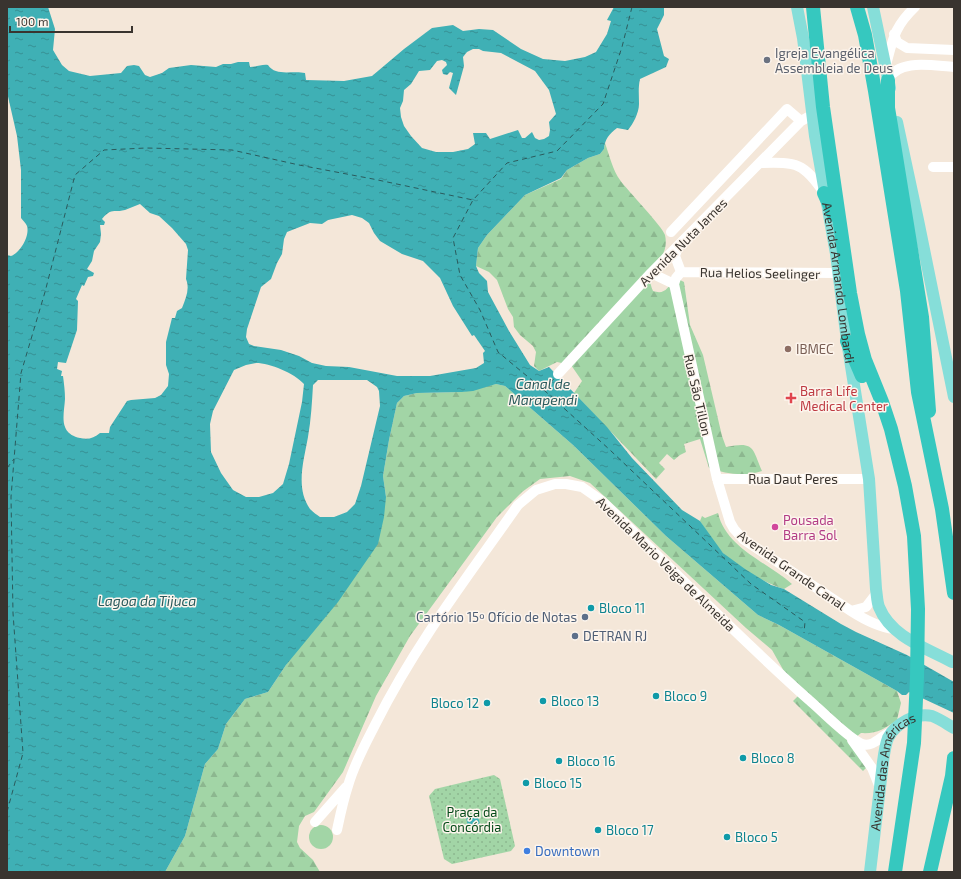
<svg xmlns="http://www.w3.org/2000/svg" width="961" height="879" viewBox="0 0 961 879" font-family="'Exo 2',sans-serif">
<defs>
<pattern id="forest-firs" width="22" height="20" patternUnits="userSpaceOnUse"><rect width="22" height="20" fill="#a2d5a6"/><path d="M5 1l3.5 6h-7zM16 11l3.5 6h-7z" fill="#8cb78f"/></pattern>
<pattern id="park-dots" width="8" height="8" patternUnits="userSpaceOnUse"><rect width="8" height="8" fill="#a2d5a6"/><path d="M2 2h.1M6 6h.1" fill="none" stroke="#8cb78f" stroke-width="1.8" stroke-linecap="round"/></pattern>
<pattern id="water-ripples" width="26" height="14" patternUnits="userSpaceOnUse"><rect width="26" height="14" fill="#3fb0b5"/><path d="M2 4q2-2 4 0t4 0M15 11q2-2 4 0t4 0" fill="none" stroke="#369094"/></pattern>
</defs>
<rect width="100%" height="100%" fill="#f4e7d9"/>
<path fill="#a2d5a6" d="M309 837a12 12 0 1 1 24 0a12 12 0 1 1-24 0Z"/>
<path fill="url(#forest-firs)" d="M605 143C609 154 613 171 620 180 627 190 663 227 665 235 671 262 641 265 653 291 665 295 667 288 675 279L680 280 684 282 690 325 703 355 722 436 726 447C755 441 752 448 762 471 744 477 726 474 709 468L700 439 684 444 686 452 680 455 674 460 667 454 659 463 665 469 656 479 574 393 582 381 571 365 557 362 539 371 534 366 536 352 533 346 520 335 514 327 513 317 508 309 497 280 489 272 476 266 478 248 487 235 525 195 561 179 567 170 588 158 600 154 604 149Z
M496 384 505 386 573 445 666 536 758 615 779 625 897 691 901 703 897 720C884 729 877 734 861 733L850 742 867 767 863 771 793 701 798 696 772 650 746 628 590 483 570 476 540 479 522 492 497 517 410 636 376 696 343 772 314 812 305 816 299 826 297 842 300 848 313 860 320 872H165L185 836 205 764 218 749 226 724 245 699 268 692 286 665 386 497 383 476 389 440 397 403 404 396 417 393 462 392Z
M718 513C726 548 767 562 792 584L784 589C767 584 735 566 722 552 714 543 707 532 700 521L702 516 705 518Z"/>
<path fill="url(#park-dots)" d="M494 775 500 779 515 846 511 851 452 864 444 859 429 796 435 789Z"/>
<path fill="url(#water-ripples)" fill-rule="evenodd" d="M7 7H48L55 29 53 50 62 65 69 71 90 76 121 73 127 66 134 65 139 66 145 75 150 77 162 73 169 68 191 65 216 67 223 64H231L238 62H249L250 67C257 67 262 64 268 65 276 77 293 70 305 73L306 80 344 81 372 76 404 49 432 28 453 25 463 31 479 29 493 30 521 49 543 59 565 61 585 57 596 52 607 34 611 21 607 20 614 7H664V15L657 29 664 56 669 59 666 67 640 79C638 88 639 95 639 104 639 113 633 124 628 130L617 128C609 134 605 139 604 149L600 154 588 158 567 170 561 178 525 195 487 235 478 248 476 266 479 273 487 281 488 292 509 331 530 365 539 371 549 367 550 368 607 427 632 458 682 510 700 521 723 553 745 569 771 585 784 589 841 624 856 632 907 655 954 682V713L909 692 906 695H902L897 691 779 625 758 615 666 536 573 445 505 386 496 384 473 391 462 392 417 393 404 396 397 403 389 440 383 476 386 497 384 517 378 544 338 602 286 665 268 692 245 699 226 724 218 749 205 764 185 836 165 872H7V255L11 256C20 253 30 236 27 226 26 223 23 221 21 218V170L17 136 7 92ZM473 49H479L483 51 501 53 535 71 549 90 556 114 549 122 550 130 549 136 544 139 539 140 535 138 532 132 525 138H522L518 130 490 139 486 133H473L475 144 468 149 453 152H436L422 148 411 136 404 126 401 117 400 108 403 101 404 90 411 84 419 71 430 70 437 61 442 60 446 62 447 65 442 70 443 74 447 75 450 72 453 73 449 88 456 95 464 66 463 57 467 52ZM140 204 150 213 159 216 172 228 186 244 188 250 186 279C190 289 186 298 182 308L177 311 175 318H172L166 342V365L169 374 168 386 161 395 155 398 131 400 127 401 110 427 109 433H100C94 438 88 440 80 438 58 433 64 415 65 399 65 391 64 384 63 376H61L62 371 57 369 58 362 66 363 77 330 78 301 76 299 82 285 84 286 88 277 93 276 94 273 87 269 92 261 94 251 100 242 101 234 100 225H104L105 222 102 219C112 207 113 213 125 210 130 208 135 206 140 204ZM352 215 362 218 369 223 374 233 380 241 402 254 423 261 440 278 453 306 472 336 474 335 485 351 483 353 484 363 476 368 430 376H397L349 367 326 366 312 363 299 356 281 350 254 346 249 344 246 337 247 329 261 287 271 279 277 263 282 254 284 239 287 232 310 223 322 224 328 220ZM256 363C270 363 294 373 304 384L302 402 289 464 283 484 273 493 259 497H246L233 490 221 473 211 452 210 424 213 411 234 370 246 365ZM318 380H367L377 387 379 391 380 406 361 486 355 504 347 512 334 517H320C317 515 313 512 310 509 295 488 304 460 308 437 311 420 312 402 313 385Z
M477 814 480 824 468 827 466 817Z"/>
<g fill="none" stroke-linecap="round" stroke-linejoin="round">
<path stroke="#2b5b5d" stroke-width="1" stroke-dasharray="5 4" stroke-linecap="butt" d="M632 7 622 47 603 104 557 151 507 163 473 200 453 238 460 275 480 310 498 352 545 391 610 450 751 584 805 622 804 633
M545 390 555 377
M7 468 14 459
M7 812 23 753 13 613 11 497 21 373 45 292 75 175 104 150 146 148 232 150 299 165 373 179 473 200"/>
<path stroke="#fff" stroke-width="10" d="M894 34 897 42 907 48 954 50
M886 65C893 39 894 27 915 7
M888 80C898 58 934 66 954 67
M761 163C797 162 804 163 824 193
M933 167H954
M671 232 787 109 801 121
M678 247 675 256 681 272
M651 273 674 284
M838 273 681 272 676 278 674 284 717 479 730 522 734 529 743 539 851 611C865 620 878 627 894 629
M558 374 651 273 801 121 812 115
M717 479H869
M851 611 866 607 876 594
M852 740 872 768 880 788
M315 822 346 787
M337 830C340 816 343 801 348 786 354 764 366 743 376 723 415 645 468 576 518 505L536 490 555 484H566L582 487 602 501C670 567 737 636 809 700 822 711 848 738 862 744 874 748 882 734 892 732"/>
<g stroke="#86ded9" stroke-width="12">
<path id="s1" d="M797 7 803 38 815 136 836 254 847 341 869 479 876 589C877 595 877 602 879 607 891 637 926 648 952 662H954"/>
<path d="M873 7 890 88"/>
<path d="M897 122 918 220 954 397"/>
<path id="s2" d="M870 872 883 762C884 754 885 746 888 738 895 724 916 712 932 716 940 719 947 724 954 728"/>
</g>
<path stroke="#36c8bf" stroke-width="14" d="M813 7 823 107 850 293 858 334 865 360 882 402 891 429 905 486 914 536 918 609 917 677 914 743 895 872
M857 7 865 35 875 91 907 291 918 392 942 509 954 593
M888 80V108L891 126 922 317 929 411
M824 193 834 215
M847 341 862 376
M930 872 952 776 954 758"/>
</g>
<circle fill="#6b7280" stroke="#fdf5ed" stroke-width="1.5" cx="767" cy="60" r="4"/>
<circle fill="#8d6e63" stroke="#fdf5ed" stroke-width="1.5" cx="788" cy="349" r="4"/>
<path fill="#e0444e" stroke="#fdf5ed" stroke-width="1.5" d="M789 392h4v4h4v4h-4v4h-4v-4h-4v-4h4z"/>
<circle fill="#d1479c" stroke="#fdf5ed" stroke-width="1.5" cx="775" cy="527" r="4"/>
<g fill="#0f9aa8" stroke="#fdf5ed" stroke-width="1.5">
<circle cx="591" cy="608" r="4"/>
<circle cx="656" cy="696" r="4"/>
<circle cx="543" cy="701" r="4"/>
<circle cx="487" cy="703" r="4"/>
<circle cx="743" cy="758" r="4"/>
<circle cx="559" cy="761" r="4"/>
<circle cx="526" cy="783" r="4"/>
<circle cx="598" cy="830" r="4"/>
<circle cx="727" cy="837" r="4"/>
</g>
<g fill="#5c6f8a" stroke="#fdf5ed" stroke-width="1.5">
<circle cx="585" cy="617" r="4"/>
<circle cx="575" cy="636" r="4"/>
</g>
<circle fill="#3f7fe0" stroke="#fdf5ed" stroke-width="1.5" cx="527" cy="851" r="4"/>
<g text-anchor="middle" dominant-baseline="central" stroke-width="3" stroke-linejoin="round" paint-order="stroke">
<g font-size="13" fill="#5b616d" stroke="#fdf5ed" text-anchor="start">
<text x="775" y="53">Igreja Evangélica<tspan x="775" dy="15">Assembleia de Deus</tspan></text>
</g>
<g font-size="13" fill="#39342f" stroke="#fdf5ed">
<text transform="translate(683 242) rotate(-45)">Avenida Nuta James</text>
<text transform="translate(760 273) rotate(1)">Rua Helios Seelinger</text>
<text stroke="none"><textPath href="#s1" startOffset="279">Avenida Armando Lombardi</textPath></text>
<text transform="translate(698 395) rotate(77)">Rua São Tillon</text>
<text x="793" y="479">Rua Daut Peres</text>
<text transform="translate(666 564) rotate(44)">Avenida Mario Veiga de Almeida</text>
<text transform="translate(792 570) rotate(35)">Avenida Grande Canal</text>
<text stroke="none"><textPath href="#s2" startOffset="106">Avenida das Américas</textPath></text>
</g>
<g font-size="13" fill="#785e54" stroke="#fdf5ed" text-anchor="start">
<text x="796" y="349">IBMEC</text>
</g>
<g font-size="13" fill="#be3a42" stroke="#fdf5ed" text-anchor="start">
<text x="800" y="391">Barra Life<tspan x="800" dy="15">Medical Center</tspan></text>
</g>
<g font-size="13" fill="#b23c85" stroke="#fdf5ed" text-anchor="start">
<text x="783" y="520">Pousada<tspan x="783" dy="15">Barra Sol</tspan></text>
</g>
<g font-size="13" fill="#0d838f" stroke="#fdf5ed" text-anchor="start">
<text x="599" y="608">Bloco 11</text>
<text x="664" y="696">Bloco 9</text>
<text x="551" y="701">Bloco 13</text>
<text x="479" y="703" text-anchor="end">Bloco 12</text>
<text x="751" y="758">Bloco 8</text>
<text x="567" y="761">Bloco 16</text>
<text x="534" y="783">Bloco 15</text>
<text x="606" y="830">Bloco 17</text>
<text x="735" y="837">Bloco 5</text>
</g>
<g font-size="13" fill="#4e5e75" stroke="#fdf5ed" text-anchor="end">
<text x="577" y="617">Cartório 15º Ofício de Notas</text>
<text x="583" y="636" text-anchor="start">DETRAN RJ</text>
</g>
<g font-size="13" fill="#054b19" stroke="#fdf5ed">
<text x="472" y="812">Praça da<tspan x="472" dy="15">Concórdia</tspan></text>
</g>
<g font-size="13" fill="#366cbe" stroke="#fdf5ed" text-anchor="start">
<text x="535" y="851">Downtown</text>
</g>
<g font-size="14" font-style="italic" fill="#2b5b5d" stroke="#fdf5ed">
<text x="543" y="383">Canal de<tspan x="543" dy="16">Marapendi</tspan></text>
<text x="147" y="600">Lagoa da Tijuca</text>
</g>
</g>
<rect width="961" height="879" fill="none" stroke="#39342f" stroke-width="16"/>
<path d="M10 26v6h122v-6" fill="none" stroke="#39342f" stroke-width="2"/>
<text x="16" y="26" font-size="12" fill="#39342f" stroke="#fdf5ed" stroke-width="3" paint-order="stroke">100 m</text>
</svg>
